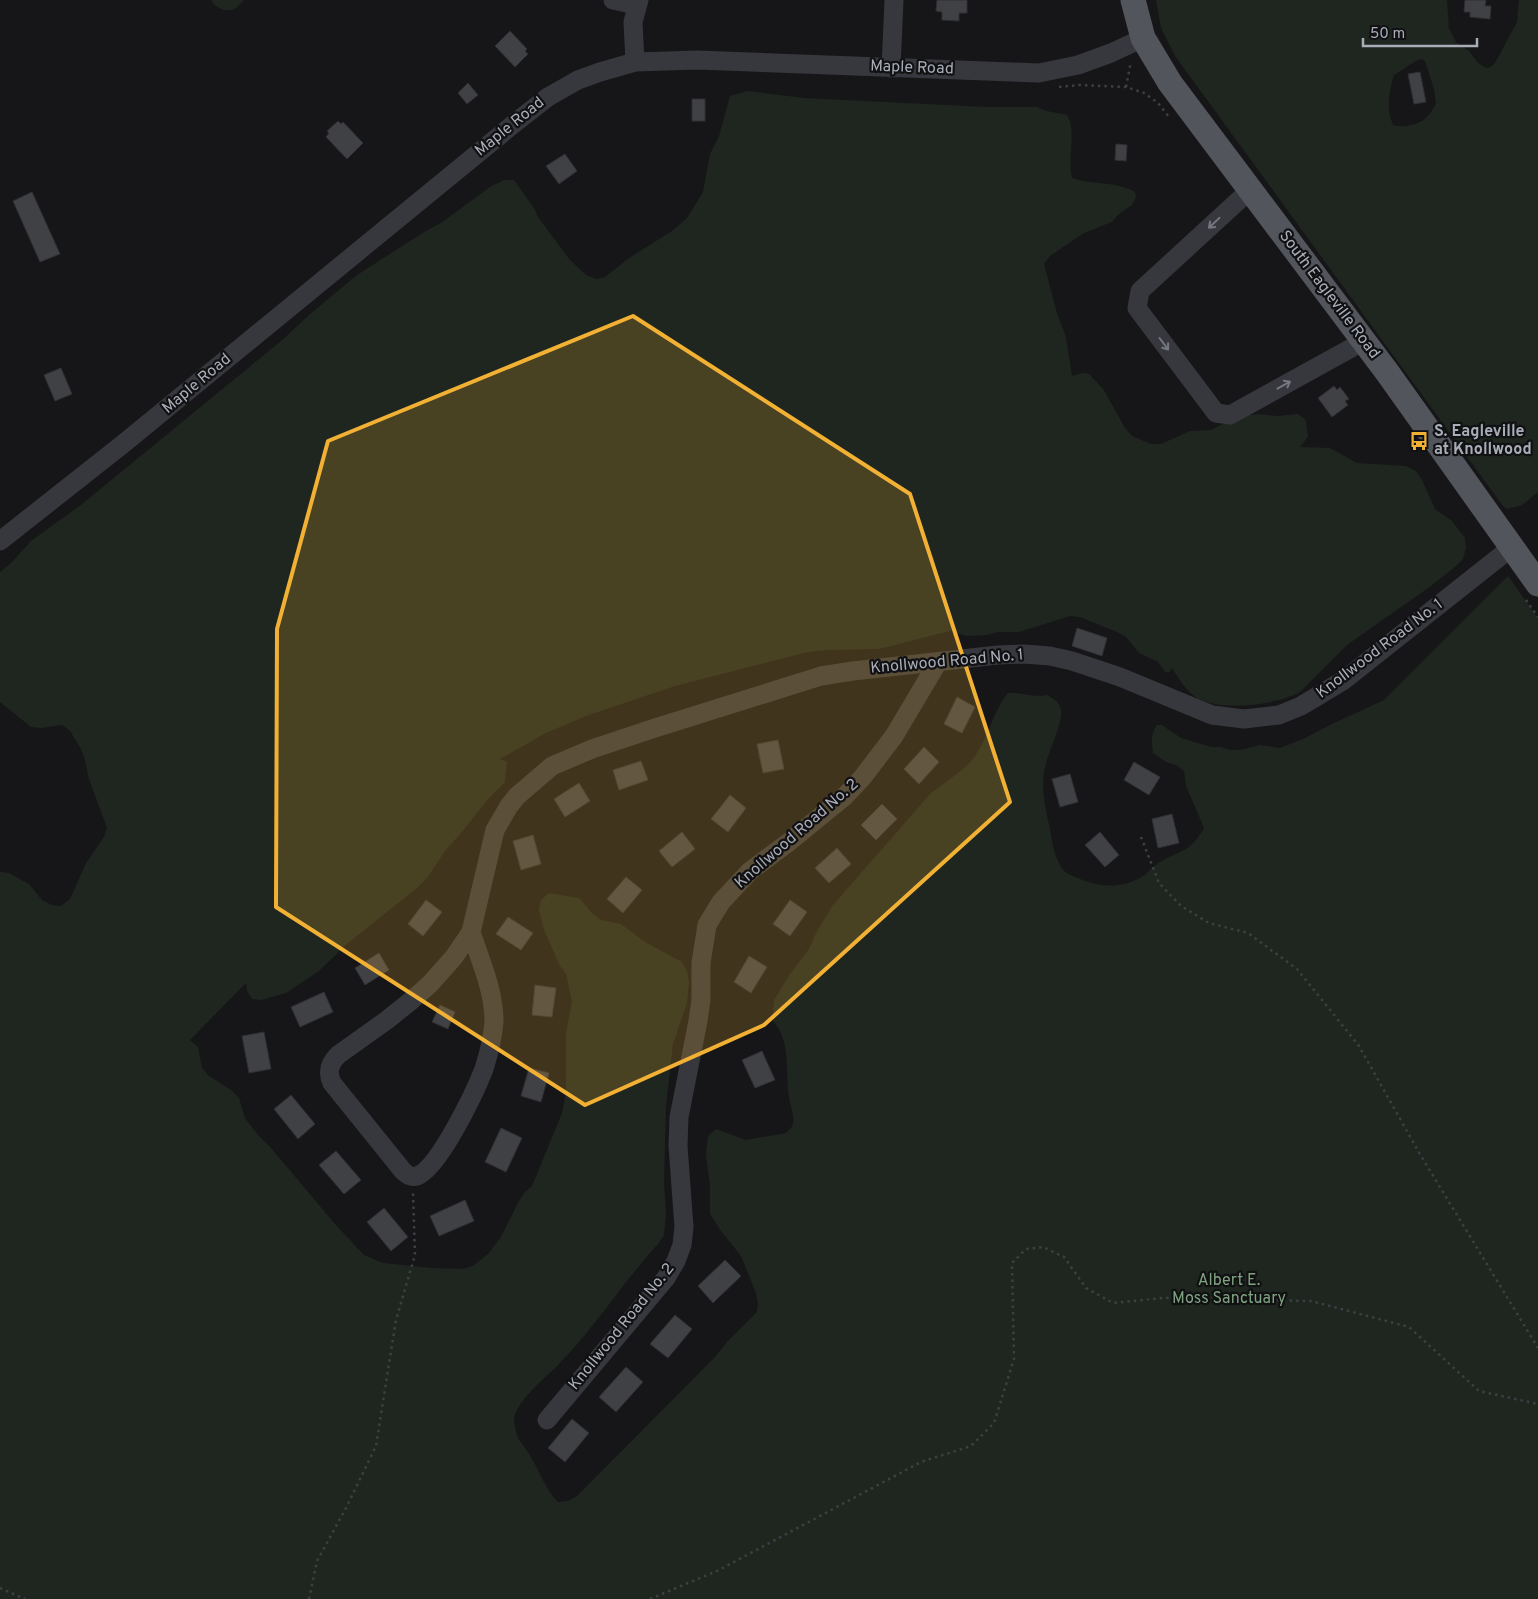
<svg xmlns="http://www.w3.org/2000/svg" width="1538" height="1599" viewBox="0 0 1538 1599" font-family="Overpass,sans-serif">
<rect width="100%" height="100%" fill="#161618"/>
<path fill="#1e261f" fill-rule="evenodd" d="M211 0H244C241 3 237 8 234 9 225 13 215 7 211 0Z
M1156 0H1447L1449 28 1456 42 1469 51 1478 63 1486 68 1491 67 1495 63 1517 22 1519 0H1538V492L1522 505 1507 509 1503 506 1175 56 1161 28ZM1422 59 1425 61 1434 89 1436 104C1433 108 1431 113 1427 117 1419 125 1403 128 1393 125 1386 109 1389 91 1394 75 1402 71 1414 60 1422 59Z
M747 91 804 98 987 107H1037L1047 111 1067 115C1077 130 1067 160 1072 178 1092 185 1116 181 1135 192L1136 197 1132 205 1119 214 1112 222 1084 233 1050 256 1044 264 1057 313 1066 337 1072 376 1083 373 1089 374 1104 390 1125 428 1132 436 1151 444H1161L1190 431 1211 430 1238 416 1258 414 1278 416 1298 414 1306 420 1308 437 1300 447 1330 448 1357 463 1406 466 1416 471 1422 480 1435 509 1452 521 1465 538 1466 548 1463 559 1456 566 1431 586 1347 645 1300 692C1276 705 1222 712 1197 698 1186 691 1179 679 1172 668L1170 672H1165L1158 662 1139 653 1126 637 1117 632 1080 617 1070 616 1019 632H997L987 635 967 636 956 633 954 630 879 649 828 650 808 652 675 686 586 716 546 733 500 759 507 762 505 782 487 800 462 832 445 851 428 877 417 888 348 943 319 971 286 993 261 1000 252 999 247 991 246 983 190 1040 198 1047 202 1068 209 1076 231 1090 239 1098 245 1118 258 1135 272 1149 335 1224 364 1255 383 1263 432 1268 462 1269 473 1266 488 1254 501 1237 519 1201 524 1193 532 1186 562 1113 566 1093V1032L572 1002 566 974 560 966 544 930 539 910 541 900 549 893 579 898 593 914 601 920 621 924 645 942 682 962 687 971 689 982 687 1003 673 1044 666 1106 664 1182 666 1214 664 1235 659 1243C622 1283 593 1331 554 1369 542 1380 516 1403 514 1419 514 1425 516 1432 518 1438 522 1444 527 1450 531 1457 540 1472 545 1489 558 1502L568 1501 577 1496 714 1358 727 1342 757 1312 758 1303 756 1293 741 1256 721 1231 710 1214V1185L706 1155 708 1136 716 1129 746 1140 786 1133C788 1130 792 1128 793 1124 795 1115 790 1106 789 1097 785 1072 792 1041 772 1020L774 1000 790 974 809 949 817 931 833 905 930 794C943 783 967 769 975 756 989 736 993 711 1008 693 1023 692 1032 698 1047 695 1054 699 1061 703 1061 711 1063 725 1046 755 1044 773 1041 792 1046 810 1050 829 1052 841 1054 855 1060 865 1064 873 1070 875 1078 878 1099 887 1118 889 1140 878 1147 874 1153 866 1160 862 1182 849 1190 853 1204 828L1186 786 1184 771 1176 765 1166 762 1153 753C1152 741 1150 735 1157 725H1162L1181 738 1211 747H1221L1230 750H1240L1260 745 1280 748 1303 739 1330 725 1384 700 1508 576 1538 618V1599H0V872L9 873 29 884 42 900 52 905 61 906 70 899 86 863 104 837 107 828 89 779 85 760 81 749 70 731 62 725 41 728 31 727 0 702V572L11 563 31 541 82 504 281 341 310 314 357 275 424 232 441 223 490 187 504 180H514L534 208 538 217 570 260 586 275 596 279 605 277 629 258 672 231 687 218 703 192 710 154 719 136 730 96Z"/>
<path fill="#404145" stroke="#303034" d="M937 0H967V13H959V21L942 20V12L936 11Z
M1465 0H1486L1485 6H1491L1490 19 1470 17V12H1464Z
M510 31 527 49 525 51 528 54 515 67 495 46Z
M1420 72 1426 102 1414 104 1408 74Z
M468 83 478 95 467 104 458 93Z
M692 99H705V121H692Z
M338 121 341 124 343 122 363 143 347 159 326 137 329 133 327 131Z
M1116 144 1127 145 1126 161 1115 160Z
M565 154 577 171 559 184 546 166Z
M32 192 60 254 40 262 13 201Z
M61 368 72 394 55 401 44 375Z
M1334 386 1337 390 1340 387 1349 399 1345 401 1348 405 1332 417 1318 398Z
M1077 628 1107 638 1102 656 1072 646Z
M957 697 975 707 962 733 944 724Z
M778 740 784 769 763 773 757 744Z
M924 747 939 762 919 784 904 769Z
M641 761 648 780 619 790 613 770Z
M1134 762 1160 777 1149 795 1124 780Z
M1070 774 1078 802 1060 807 1052 779Z
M579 783 590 801 565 817 554 799Z
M730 795 746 808 728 832 711 819Z
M882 804 897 819 876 840 861 825Z
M1172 814 1179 843 1158 848 1152 819Z
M682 832 695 849 672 867 659 851Z
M1100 832 1119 855 1105 867 1085 845Z
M533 835 541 864 521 870 513 841Z
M837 848 851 864 829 883 815 868Z
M626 877 642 890 623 913 607 899Z
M426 900 442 912 423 936 408 924Z
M790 900 807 912 790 936 773 924Z
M508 917 533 933 521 950 496 934Z
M379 953 389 970 365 985 355 968Z
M749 956 767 967 751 993 734 982Z
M535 985 556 988 552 1017 532 1015Z
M324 992 333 1012 300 1027 291 1007Z
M440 1005 455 1012 448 1029 432 1022Z
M264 1032 271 1069 249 1073 242 1036Z
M762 1051 775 1080 755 1088 742 1060Z
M529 1068 549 1073 541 1102 521 1096Z
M291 1095 315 1124 298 1139 274 1109Z
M501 1128 522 1138 506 1172 485 1162Z
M336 1151 361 1180 344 1194 319 1165Z
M465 1200 474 1221 439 1236 430 1216Z
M384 1208 408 1237 391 1251 367 1222Z
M725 1260 741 1276 713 1303 698 1286Z
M675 1315 692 1329 668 1358 650 1344Z
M626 1367 643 1382 616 1412 599 1397Z
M572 1419 589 1433 565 1462 548 1448Z"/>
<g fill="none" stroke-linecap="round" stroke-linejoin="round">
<path stroke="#3d3f44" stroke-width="2.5" stroke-dasharray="2.5 4" stroke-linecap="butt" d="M1059 87 1079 85 1126 87 1144 93 1158 103 1169 117
M1126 87 1130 66 1129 62
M1526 600 1538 617
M1141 837 1159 883 1181 906 1209 923 1248 933 1297 969 1359 1046 1421 1156 1538 1348
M0 1588 25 1599
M309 1599 317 1561 346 1508 376 1446 396 1320 415 1255 413 1192
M650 1599 717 1571 921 1462 971 1446 994 1423 1014 1359 1012 1263 1026 1249 1043 1247 1064 1257 1086 1288 1113 1303 1163 1298 1311 1301 1409 1327 1479 1391 1538 1404"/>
<path stroke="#37383d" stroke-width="19" d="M613 0 636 5
M635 62 633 22 639 0
M891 68 894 0
M1250 190 1140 291 1137 308 1216 413 1230 415 1364 341
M0 541 123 444 516 122 548 97 578 80 600 72 635 62 697 60 1039 73 1078 65 1111 53 1143 38
M471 932C480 960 494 990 494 1021 493 1037 489 1053 484 1069 475 1092 439 1168 417 1176 411 1178 407 1175 403 1171L332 1083C327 1072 329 1064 338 1055L387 1020 412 1000 430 984 454 957 471 932 495 830 509 806 517 796 552 766 592 749 655 728 821 676 853 671 998 655 1024 654 1050 656 1072 661 1120 677 1212 715 1244 719 1279 715 1301 706 1344 680 1512 547
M547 1420 666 1278 676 1261 682 1245 684 1227 678 1146 679 1117 698 1021 701 1000V963L707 925 721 902 750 871 789 842 844 797 862 778 894 736 938 662"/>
<path stroke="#53555c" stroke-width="25" d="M1133 0 1143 38 1170 83 1387 372 1538 584"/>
</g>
<defs><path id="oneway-shaft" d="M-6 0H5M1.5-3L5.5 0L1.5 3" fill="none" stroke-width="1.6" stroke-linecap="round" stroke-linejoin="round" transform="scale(1.25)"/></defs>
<g stroke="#757881">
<use href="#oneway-shaft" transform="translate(1214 223) rotate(137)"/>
<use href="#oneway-shaft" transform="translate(1164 344) rotate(53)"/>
<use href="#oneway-shaft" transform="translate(1284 385) rotate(-29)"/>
</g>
<path fill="#f2b134" fill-opacity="0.2" stroke="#f2b134" stroke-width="4" stroke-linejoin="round" d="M633 316 910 494 1010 802 764 1025 585 1105 276 907 277 629 328 441Z"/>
<defs>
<g id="bus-bare" transform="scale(1.5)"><path d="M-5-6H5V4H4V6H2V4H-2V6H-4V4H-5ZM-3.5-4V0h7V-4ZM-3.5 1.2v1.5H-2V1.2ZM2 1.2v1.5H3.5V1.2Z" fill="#f2b134" stroke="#111113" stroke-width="2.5" paint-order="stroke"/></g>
</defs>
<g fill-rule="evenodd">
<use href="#bus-bare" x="1419" y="441"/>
</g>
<g text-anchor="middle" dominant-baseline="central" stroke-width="4.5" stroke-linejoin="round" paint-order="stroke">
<g font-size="16" fill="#a8adb8" stroke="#111113">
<text transform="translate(912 68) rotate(2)">Maple Road</text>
<text transform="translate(510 127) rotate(-39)">Maple Road</text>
<text transform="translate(1329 295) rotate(53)">South Eagleville Road</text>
<text transform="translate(197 384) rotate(-40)">Maple Road</text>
<text transform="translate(1380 649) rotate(-37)">Knollwood Road No. 1</text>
<text transform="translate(947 662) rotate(-5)">Knollwood Road No. 1</text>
<text transform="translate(797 834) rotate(-41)">Knollwood Road No. 2</text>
<text transform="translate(622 1327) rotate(-51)">Knollwood Road No. 2</text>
</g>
<g font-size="16" font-weight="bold" fill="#a8adb8" stroke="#111113" text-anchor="start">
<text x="1434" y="432">S. Eagleville<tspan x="1434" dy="18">at Knollwood</tspan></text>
</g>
<g font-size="16" fill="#7fa381" stroke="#111113">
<text x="1229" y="1281">Albert E.<tspan x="1229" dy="18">Moss Sanctuary</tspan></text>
</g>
</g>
<path d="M1363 38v8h114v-8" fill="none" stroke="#a8adb8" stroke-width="2.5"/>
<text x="1370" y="38" font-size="15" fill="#a8adb8" stroke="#111113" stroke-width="4" paint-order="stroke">50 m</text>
</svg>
